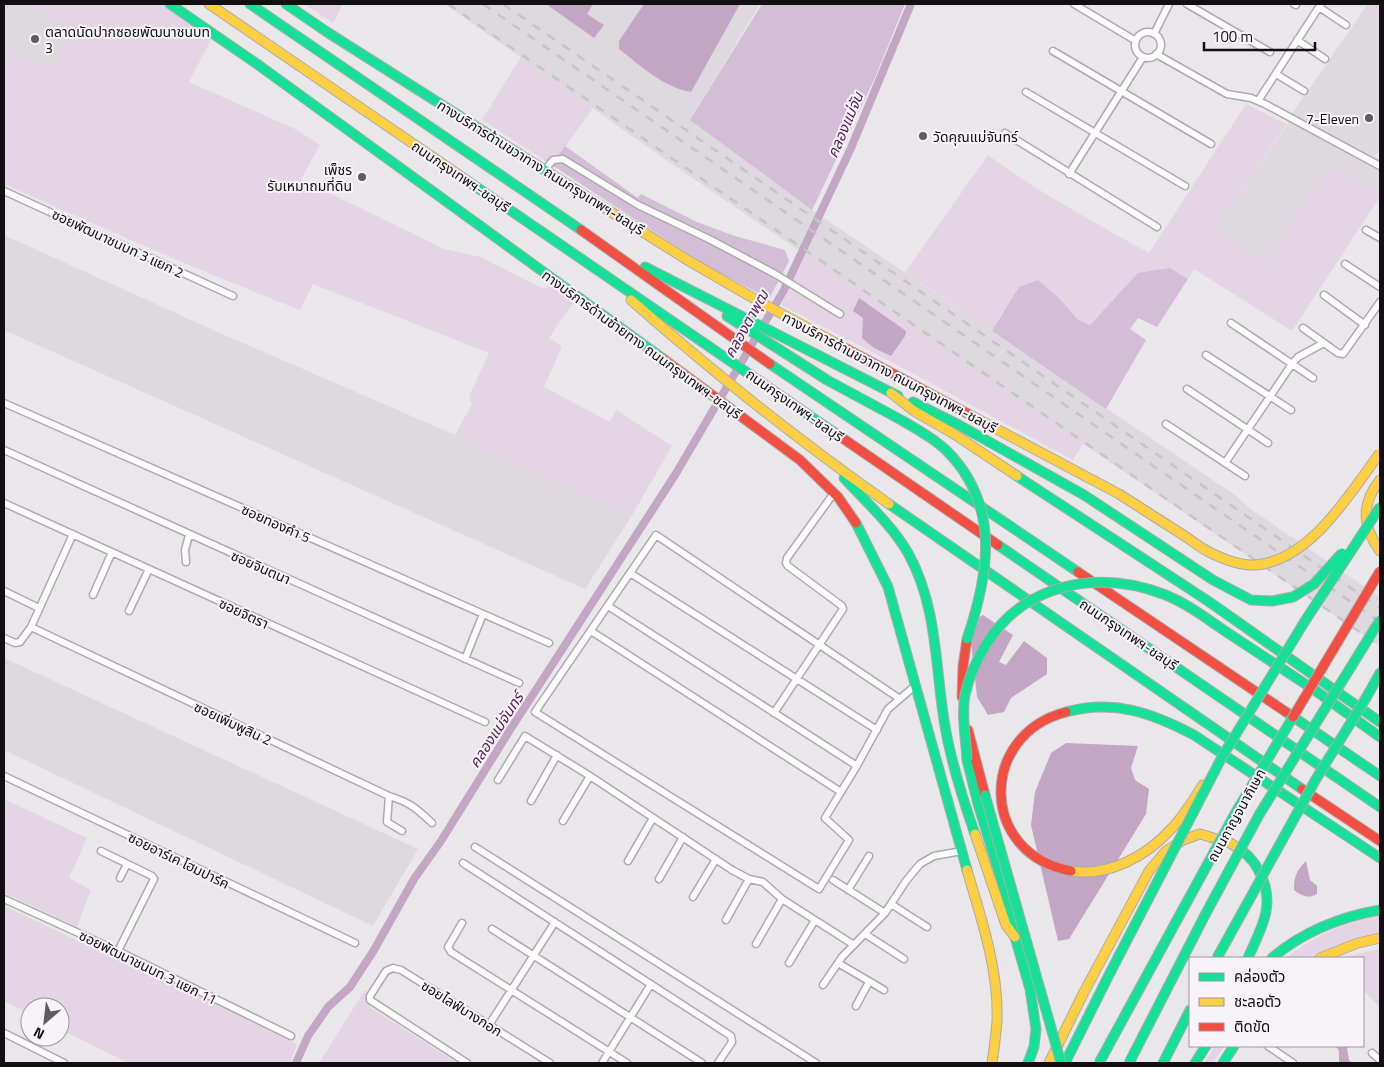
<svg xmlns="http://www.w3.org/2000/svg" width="1384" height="1067" viewBox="0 0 1384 1067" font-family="'Titillium Web','Noto Sans Thai',sans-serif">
<rect width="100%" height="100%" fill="#eae7ea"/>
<path fill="#ded8df" d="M4 4H25L72 27 52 69 4 47Z
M445 4H760L690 120 812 210 1235 495 1252 510 1380 597V646L666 160Z
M1365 8 1380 18V148L1375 157 1380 160V191L1327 166 1266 263 1216 229 1290 121 1333 137 1291 115Z
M4 235 213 330 455 435 631 517 585 589 4 330Z
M4 658 418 849 373 926 4 750Z"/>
<path fill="#e4d4e6" d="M25 4H163L212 38 189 82 295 129 320 145 301 179 444 249 481 257 544 289 550 284 573 303 549 338 562 346 544 387 610 422 616 410 672 446 631 517 455 435 472 404 469 397 489 353 313 284 300 310C200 271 102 228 4 184V47L52 69 72 27Z
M304 4H343L333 23Z
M1368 4H1380V18L1365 8Z
M521 57 593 108 560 154 544 160 482 120Z
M1246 104 1287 124 1216 229 1266 263 1327 166 1380 191V197L1292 331 1194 269 1188 279 1170 268 1138 274 1090 325 1077 319 1061 300 1037 280 1019 288 992 331 905 272 988 155C1038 192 1094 222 1149 253Z
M806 254 1083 443 1073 460 897 365 781 305Z
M4 799 87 838 69 878 91 890 77 927 4 893Z
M4 906 92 947 124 956 297 1044 290 1063H128L60 1029V1007H30V1014L4 1001Z
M1380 916V933L1354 939 1307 958H1286C1313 937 1346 921 1380 916Z
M1380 949V1008L1363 990V958H1347L1356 954Z
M365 990 371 1008 457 1063H319Z
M1215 1046H1224L1213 1063H1204Z"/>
<path fill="#d4bdd6" d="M762 4H905L874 80 812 210 690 120Z
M565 146 638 198 641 194 697 222 735 236 785 250 789 261 769 299 705 265 544 160 559 154Z
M1170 268 1188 279 1157 327 1138 318 1130 329 1146 340 1106 409 992 331 1019 287 1038 280 1061 300 1077 319 1090 325 1138 273Z"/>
<path fill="#c2a6c4" d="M546 4H593L587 14 604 25 594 38Z
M644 4H740L691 92C663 87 641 66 619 49V41Z
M859 298 906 331 905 336 891 356 874 348 862 338 863 318 853 311Z
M983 615 1013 635 999 662 1006 665 1024 641 1047 658V674L1011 698 1004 712 988 715 977 697 969 623Z
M1066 743 1138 746 1131 768 1135 780 1149 789 1146 814 1069 939 1058 941 1031 825 1035 792 1051 753Z
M1306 861 1310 880 1317 886V894C1308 899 1302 896 1294 890 1294 877 1296 871 1306 861Z
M1336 1046H1351L1347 1048 1349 1060 1352 1063H1339V1051Z"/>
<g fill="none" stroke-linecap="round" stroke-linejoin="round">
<path stroke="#c2a6c4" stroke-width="8" d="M296 1063 308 1036 328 1007 350 987 374 950 414 879 441 841 510 730 675 475 784 290 851 148 911 4"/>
<g stroke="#adaaad" stroke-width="9">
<path id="street" d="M1074 4 1136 41
M1187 4 1270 52
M1294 4 1296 5
M1319 7 1346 25
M1135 45a13 13 0 1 1 26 0a13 13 0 1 1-26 0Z
M1154 34 1169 4
M1297 40 1325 59
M1053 51 1211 144
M1156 54 1227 94 1251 98 1265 104 1380 166
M1276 74 1304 91
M1026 92 1185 186
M1258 101 1321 4
M1005 133 1157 227
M545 170 553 160 563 159 638 205 711 240 775 274 840 314
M1069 174 1143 57
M4 191 233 296
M1366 230 1380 238
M1345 264 1380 287
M1324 295 1365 325
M1231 323 1313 378
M1303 328 1338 353 1343 354 1380 302
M1206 355 1291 410
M1187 389 1268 443
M4 403 549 643
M1166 424 1245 476
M4 450 519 683
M1225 463 1292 364 1298 357 1324 343
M4 503 485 722
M186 562 185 550 189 535
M630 573 877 730
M4 591 39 608
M93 595 112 552
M608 606 857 766
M129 611 149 569
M31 627 389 796C411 803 416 808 432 823
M591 631 841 792
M4 638 15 643 20 642 31 627 73 534
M465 659 483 614
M900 699 656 535 535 712 819 889 849 840 825 818 855 769 888 709 916 685
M774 713 843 609 842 606 788 566 786 563 787 558 834 493
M4 776 355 943
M498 780 525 736 590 776 732 870 749 879 763 882 782 899 854 945
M389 796 387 822 402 831
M531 801 557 755
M563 821 590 776
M475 847 816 1063
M101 851 152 876 154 879 118 951
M628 861 653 818
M463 863 731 1036 732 1042 718 1063
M120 878 127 864
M659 879 683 837
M833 880 885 913
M848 890 869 856
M693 897 716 859
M4 899 118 951 291 1036
M891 904 927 927
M726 920 749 879
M462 923 448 947 451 952 627 1063
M492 929 702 1063
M865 934 904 959
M756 944 782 899
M789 963 815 920
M838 963 884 990
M823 985 842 957 885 913 906 881 920 864 934 856 962 851
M856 1006 869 982
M489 1025 555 922
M4 1033 64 1063
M1268 1046 1293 1063
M1372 1053 1380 1060
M467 1063 370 1000V996L386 971 393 968 401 970 550 1063
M602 1063 651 984"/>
</g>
<g stroke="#adaaad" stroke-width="11">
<path id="fast" d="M170 4 257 64 662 358
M250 4 581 230
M286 4 327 32 576 190
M456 173 835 433
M645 267 898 396
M727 316 827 380 903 421
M770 364 1078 572
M913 402 959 425 1084 495
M1017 476 1208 601 1380 722
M844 478C866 502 892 525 908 553 937 605 935 663 944 720 950 759 962 797 975 834
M889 504 1302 789
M856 523 888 587 967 870
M998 545 1380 807
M1228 633 1316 691 1380 737
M1366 698 1380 673
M1066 712C1114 699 1152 713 1194 735L1380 858
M1286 712 1380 776
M967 760 978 804 1009 905 1015 927V937L1030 989 1036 1029 1034 1047 1028 1063
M1241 850C1252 858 1256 865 1262 877 1275 908 1260 930 1248 958
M1272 958C1304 931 1339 917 1380 910
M1065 1063 1110 973
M1163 1063 1190 1010
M1195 1063 1206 1046
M1223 1063 1234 1046"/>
</g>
<g stroke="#adaaad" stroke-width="11">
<path id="slow" d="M209 4 456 173
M576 190 689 261 760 302 847 349
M631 300C713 372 799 441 889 504
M891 393 914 411 954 434 1017 476
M974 417 1119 494
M1380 480C1361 504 1362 526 1380 551
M975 834 1006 925 1015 937
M967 870C981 918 999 970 997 1021 996 1035 994 1049 992 1063
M1071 871C1108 877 1147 856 1171 829 1184 816 1193 800 1203 785
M1320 958 1358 943 1380 938
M1049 1063 1084 992 1149 871 1166 851 1183 840 1200 834 1230 843 1241 850"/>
</g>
<g stroke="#adaaad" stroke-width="11">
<path id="jam" d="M581 230 770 364
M847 349 974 417
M662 358 800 460 838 497 856 523
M835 433 998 545
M1078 572 1286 712
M962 697 963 666 967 639
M1066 712C978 735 979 854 1071 871
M968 730 985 795
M1302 789 1380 841"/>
</g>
<use href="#street" stroke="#fcfbfc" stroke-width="6"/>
<use href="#fast" stroke="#16e098" stroke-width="9"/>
<use href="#slow" stroke="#ffcf43" stroke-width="9"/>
<use href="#jam" stroke="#f24e42" stroke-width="9"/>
<path stroke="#c6c6c6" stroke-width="2.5" stroke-dasharray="9 9" stroke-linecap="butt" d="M448 4 1380 646
M483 4 1380 622
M503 4 1380 608"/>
<g stroke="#adaaad" stroke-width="11" stroke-linecap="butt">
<path id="fast-bridge" d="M903 421C918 430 935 439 947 451 1001 506 989 574 967 639
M1084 495 1213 580 1251 600 1272 601 1293 597 1314 584 1342 553
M967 760C966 739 961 716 965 695 969 676 977 659 987 643 1026 582 1099 570 1163 594 1187 603 1207 619 1228 633
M985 795 1061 1063
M1217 958 1316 779 1366 698
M1110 973 1222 757 1305 621 1380 507
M1099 1063 1236 812 1293 717
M1129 1063 1205 915 1259 815 1380 620"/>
</g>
<g stroke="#adaaad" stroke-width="11" stroke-linecap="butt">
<path id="slow-bridge" d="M1119 494C1139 507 1160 520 1180 533 1190 539 1199 547 1209 552 1223 559 1241 566 1256 565 1311 560 1350 493 1380 453"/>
</g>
<g stroke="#adaaad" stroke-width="11" stroke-linecap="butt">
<path id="jam-bridge" d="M1293 717 1380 571"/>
</g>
<use href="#fast-bridge" stroke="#16e098" stroke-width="9"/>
<use href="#slow-bridge" stroke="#ffcf43" stroke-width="9"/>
<use href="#jam-bridge" stroke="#f24e42" stroke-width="9"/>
</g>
<g fill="#5d5b5d" stroke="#f8f3f9" stroke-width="2">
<circle cx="35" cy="39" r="5"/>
<circle cx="1369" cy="118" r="5"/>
<circle cx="923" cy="136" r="5"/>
<circle cx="362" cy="177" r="5"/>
</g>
<g text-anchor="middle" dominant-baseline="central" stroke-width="4" stroke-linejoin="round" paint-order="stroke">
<g font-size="14" fill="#110f11" stroke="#f8f3f9" text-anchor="start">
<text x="45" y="31">ตลาดนัดปากซอยพัฒนาชนบท<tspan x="45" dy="16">3</tspan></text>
<text x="1359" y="118" text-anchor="end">7-Eleven</text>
<text x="933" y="136">วัดคุณแม่จันทร์</text>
<text x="352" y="169" text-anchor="end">เพ็ชร<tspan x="352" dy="16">รับเหมาถมที่ดิน</tspan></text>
</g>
<g font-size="14" fill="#110f11" stroke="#f8f3f9">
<text transform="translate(541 167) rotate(32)">ทางบริการด้านขวาทาง ถนนกรุงเทพฯ-ชลบุรี</text>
<text transform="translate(461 176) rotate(34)">ถนนกรุงเทพฯ-ชลบุรี</text>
<text transform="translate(118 243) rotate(25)">ซอยพัฒนาชนบท 3 แยก 2</text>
<text transform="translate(642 344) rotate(36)">ทางบริการด้านซ้ายทาง ถนนกรุงเทพฯ-ชลบุรี</text>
<text transform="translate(890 372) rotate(28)">ทางบริการด้านขวาทาง ถนนกรุงเทพฯ-ชลบุรี</text>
<text transform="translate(795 405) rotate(35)">ถนนกรุงเทพฯ-ชลบุรี</text>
<text transform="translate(276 523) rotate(24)">ซอยทองคำ 5</text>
<text transform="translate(261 567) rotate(24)">ซอยจินตนา</text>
<text transform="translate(244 613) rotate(25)">ซอยจิตรา</text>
<text transform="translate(1129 634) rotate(34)">ถนนกรุงเทพฯ-ชลบุรี</text>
<text transform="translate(233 723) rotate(25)">ซอยเพิ่มพูสิน 2</text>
<text transform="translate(1236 815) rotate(-61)">ถนนกาญจนาภิเษก</text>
<text transform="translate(179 860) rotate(26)">ซอยอาร์เค โฮมปาร์ค</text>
<text transform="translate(148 967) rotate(26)">ซอยพัฒนาชนบท 3 แยก 11</text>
<text transform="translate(462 1008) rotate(32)">ซอยไลฟ์บางกอก</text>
</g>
<g font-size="15" font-style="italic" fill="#4f1e53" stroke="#f8f3f9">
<text transform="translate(845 125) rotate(-67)">คลองแม่จัน</text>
<text transform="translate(746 324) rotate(-61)">คลองตาพุฒ</text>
<text transform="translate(496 730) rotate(-57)">คลองแม่จันทร์</text>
</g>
</g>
<rect width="1384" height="1067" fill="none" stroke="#110f11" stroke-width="10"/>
<rect x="1189" y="957" width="175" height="90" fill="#f8f3f9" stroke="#9c989c"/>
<rect x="1199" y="973" width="25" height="8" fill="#16e098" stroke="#9c989c"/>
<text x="1234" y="982" font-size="15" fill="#110f11">คล่องตัว</text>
<rect x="1199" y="998" width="25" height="8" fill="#ffcf43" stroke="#9c989c"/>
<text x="1234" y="1007" font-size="15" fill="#110f11">ชะลอตัว</text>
<rect x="1199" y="1023" width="25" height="8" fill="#f24e42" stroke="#9c989c"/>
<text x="1234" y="1032" font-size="15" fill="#110f11">ติดขัด</text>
<g transform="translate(45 1022) rotate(208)"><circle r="24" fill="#f8f3f9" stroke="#9c989c"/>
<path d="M0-4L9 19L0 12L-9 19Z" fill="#5d5b5d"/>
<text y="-8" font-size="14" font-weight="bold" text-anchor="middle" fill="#110f11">N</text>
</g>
<path d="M1204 42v8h111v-8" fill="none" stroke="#110f11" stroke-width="2.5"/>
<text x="1212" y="42" font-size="15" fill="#110f11" stroke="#f8f3f9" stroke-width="4" paint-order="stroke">100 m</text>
</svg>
